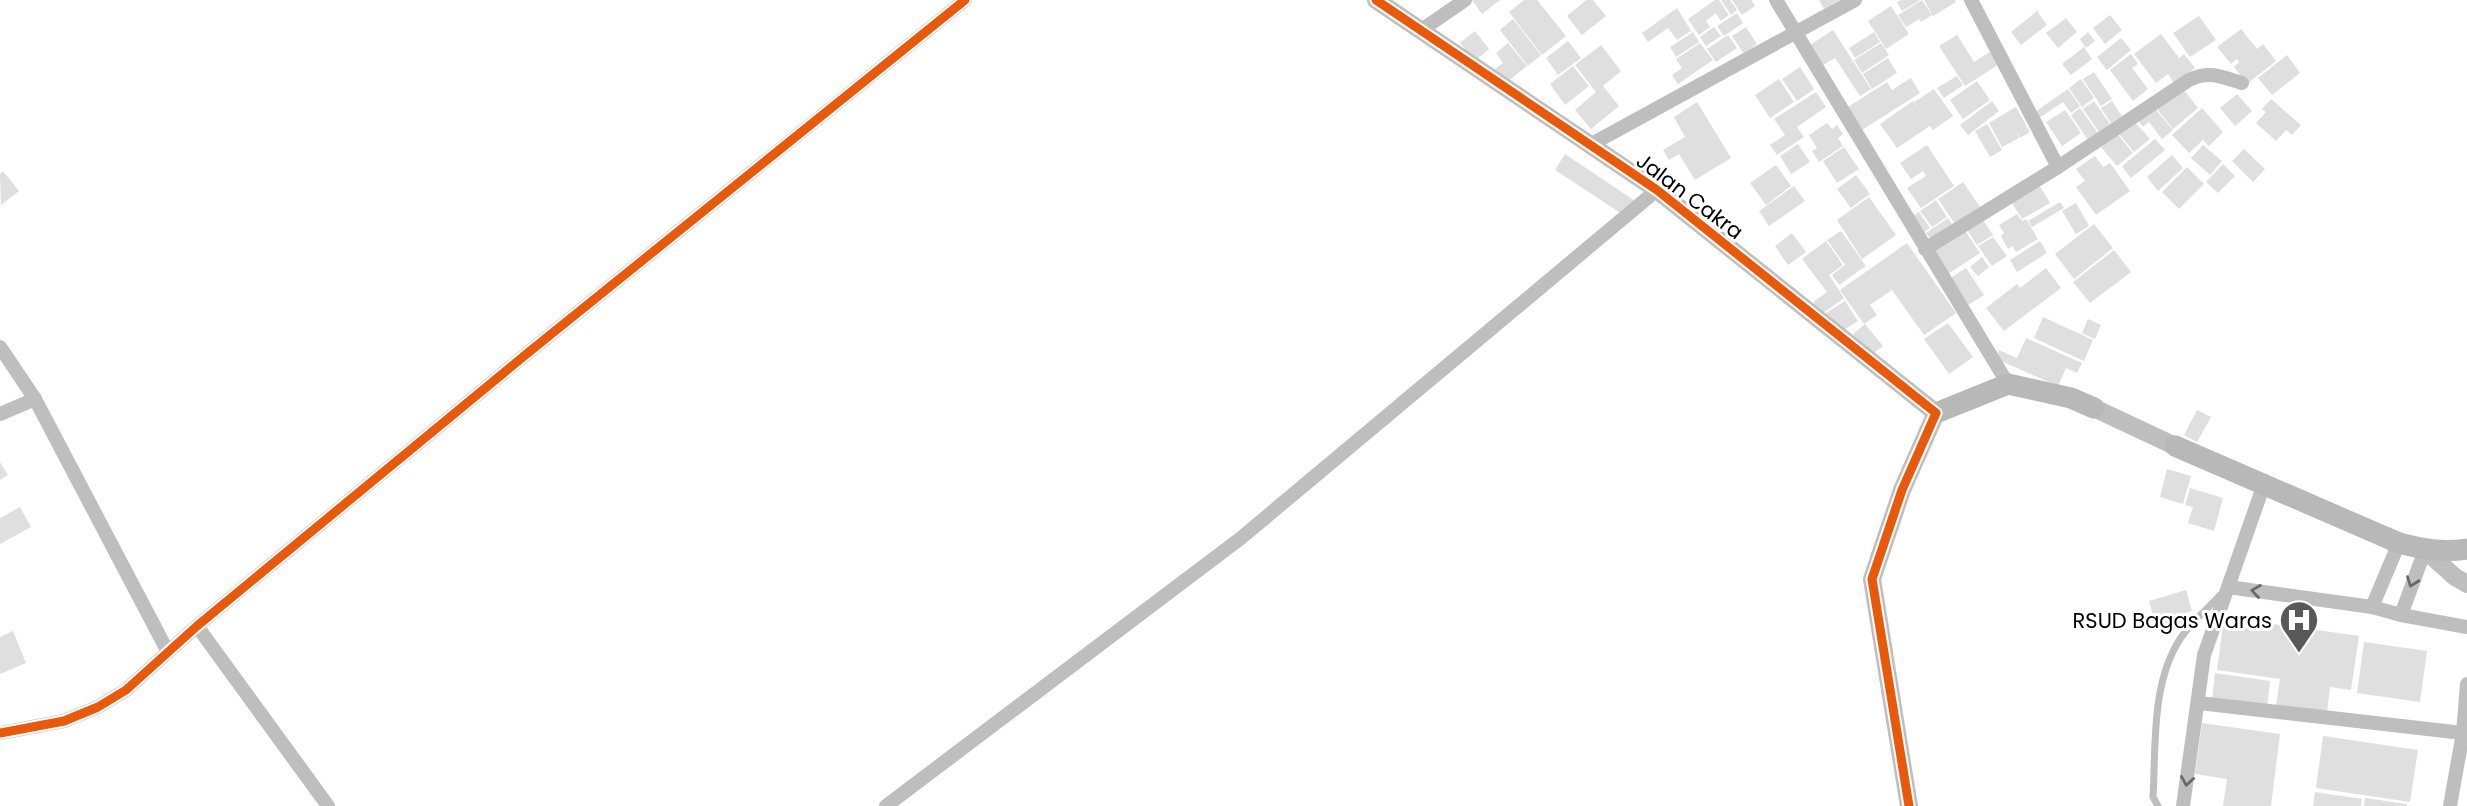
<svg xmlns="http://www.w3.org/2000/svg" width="2467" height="806" viewBox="0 0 2467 806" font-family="Poppins,sans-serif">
<rect width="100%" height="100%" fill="#fff"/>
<path fill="#dfdfdf" d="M1472 0H1500L1482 14Z
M1524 0H1537L1566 36 1542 55 1509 12Z
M1586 0H1593L1606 16 1582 35 1567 16Z
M1715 0H1719L1729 15 1721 21 1716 13 1706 21 1710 27 1699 35 1688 19Z
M1721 0H1730L1737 10 1731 15Z
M1732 0H1751L1755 6 1742 15Z
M1819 0H1839L1824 9Z
M1901 0H1920L1902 11 1897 2Z
M1922 0 1932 15 1921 22 1919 19 1906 27 1898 15Z
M1924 0H1955L1956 2 1933 16Z
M1891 6 1909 34 1886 49 1868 21Z
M1677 8 1691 31 1677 40 1668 28 1648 42 1642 33Z
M2037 11 2047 25 2021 45 2011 32Z
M1737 13 1743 23 1724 36 1717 26Z
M2110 15 2122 30 2105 44 2093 28Z
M2199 16 2216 40 2190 57 2173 33Z
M2066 18 2077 32 2058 48 2046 33Z
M1513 19 1541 55 1528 66 1500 30Z
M1714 27 1721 36 1706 46 1700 37Z
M1746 27 1757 44 1744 54 1732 36Z
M2241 29 2257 49 2263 44 2276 61 2247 84 2234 67 2239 62 2237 59 2231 64 2217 47Z
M1833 30 1871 89 1860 96 1835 58 1820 67 1807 47Z
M1475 31 1489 49 1474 61 1460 43Z
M1693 32 1699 42 1676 57 1670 47Z
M1874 32 1880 42 1855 58 1849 48Z
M2088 32 2095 41 2086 48 2080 39Z
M2161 34 2179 58 2184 54 2195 68 2174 83 2168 74 2156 83 2134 54Z
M1728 35 1737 48 1716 62 1707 49Z
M1957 35 1974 62 1990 52 1998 65 1965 86 1939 46Z
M2121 38 2131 50 2107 70 2097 57Z
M1568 41 1581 58 1558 75 1546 58Z
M1508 43 1527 66 1506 83 1495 69 1503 63 1496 53Z
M1700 43 1713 60 1678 84 1672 75 1682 68 1676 59Z
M1881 43 1889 55 1862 73 1854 60Z
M1601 45 1621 71 1603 86 1619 106 1591 129 1575 110 1596 92 1575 65Z
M2084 47 2092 59 2071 75 2062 64Z
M2131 54 2138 64 2132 68 2148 89 2133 101 2110 70Z
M2287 55 2300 73 2272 95 2258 78Z
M1888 58 1897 73 1872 89 1863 74Z
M1573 66 1589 86 1565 105 1550 84Z
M1800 67 1814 89 1797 101 1782 79Z
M2094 72 2112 99 2101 106 2083 79Z
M1957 76 1963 85 1944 98 1937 88Z
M1911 78 1920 93 1862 130 1848 107 1887 82 1892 90Z
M1779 79 1794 102 1770 118 1755 95Z
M2081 79 2094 98 2082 107 2069 88Z
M1977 81 1990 100 1963 119 1950 100Z
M2181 86 2198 108 2173 129 2154 105Z
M1934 89 1953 116 1933 130 1930 126 1897 148 1880 124 1913 101 1927 123 1914 102Z
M2068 89 2080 106 2071 113 2063 102 2036 120 2032 114Z
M1816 92 1826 107 1797 127 1804 137 1777 155 1770 145 1785 135 1774 119Z
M2237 94 2252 111 2235 126 2220 108Z
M2271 99 2301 125 2292 135 2286 130 2276 141 2256 123 2266 112 2262 109Z
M1992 101 1999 111 1968 135 1960 125Z
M2094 101 2110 124 2099 132 2083 109Z
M2112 101 2122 116 2111 123 2101 108Z
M1697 102 1731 158 1695 180 1679 154 1669 160 1663 150 1685 137 1674 117Z
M2152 105 2173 130 2162 139 2149 122 2143 127 2136 118Z
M2016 107 2030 132 2020 138 2016 130 2019 138 2002 147 1989 123Z
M2080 108 2098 133 2088 140 2071 115Z
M2202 108 2223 132 2209 146 2203 140 2189 153 2172 135Z
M2065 110 2081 133 2062 146 2046 122Z
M2134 121 2150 139 2134 152 2119 134Z
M1827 123 1832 129 1837 125 1843 134 1838 138 1843 146 1819 162 1812 151 1817 148 1809 135Z
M1987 124 2002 150 1990 157 1975 131Z
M2115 131 2133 153 2117 166 2101 147 2110 140Z
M2155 139 2165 150 2131 178 2122 166Z
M1798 144 1810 162 1791 174 1780 156Z
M1927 145 1954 186 1921 208 1907 188 1926 176 1923 171 1911 179 1900 163Z
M2203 145 2222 161 2210 175 2191 158Z
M1844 147 1859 169 1837 183 1823 161Z
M2244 149 2265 169 2253 182 2232 161Z
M1565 154 1635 201 1625 216 1555 170Z
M2172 155 2183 168 2158 191 2147 177Z
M2095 156 2103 167 2110 163 2130 191 2096 215 2076 187 2085 181 2076 169Z
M2223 164 2235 176 2218 193 2206 182Z
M1776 165 1791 186 1766 205 1750 183Z
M2187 167 2204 184 2179 209 2162 192Z
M3 171 19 191 1 205 0 174Z
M1856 175 1870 194 1851 208 1837 189Z
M1963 182 1980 207 1955 224 1938 199Z
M2038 183 2050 203 2022 219 2010 200Z
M1794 186 1805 201 1769 226 1759 211Z
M1869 197 1896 235 1862 259 1837 220Z
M1936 200 1947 217 1932 227 1920 211Z
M2060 202 2064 208 2032 227 2028 221Z
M2076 203 2089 226 2076 234 2062 211Z
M1919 212 1930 228 1919 236 1908 219Z
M2017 214 2022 221 2026 219 2038 239 2016 252 2012 246 2008 249 2001 236 2004 233 1999 225Z
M1948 218 1953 226 1932 241 1926 233Z
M1983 220 1993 235 1977 245 1967 230Z
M2094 224 2113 248 2074 279 2055 254Z
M1964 229 1980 253 1945 276 1929 253Z
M1841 231 1866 266 1839 285 1832 275 1845 265 1827 240Z
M1792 233 1806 252 1788 265 1775 246Z
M1993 237 2007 256 1992 266 1978 246Z
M1826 241 1843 265 1829 275 1844 298 1822 314 1813 302 1827 292 1802 259Z
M2040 241 2047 253 2017 272 2010 260Z
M1907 243 1956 313 1924 335 1892 290 1870 305 1877 315 1864 324 1840 290Z
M2114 250 2131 272 2090 303 2073 282Z
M1982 257 1989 267 1978 276 1970 267Z
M1966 268 1984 295 1965 307 1947 280Z
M2046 268 2061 288 2004 331 1986 308 2017 284 2020 288Z
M1845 301 1858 321 1839 333 1826 313Z
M2043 317 2093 340 2084 361 2034 338Z
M2088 319 2101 325 2095 339 2082 333Z
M1948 323 1973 357 1949 374 1924 339Z
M1865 324 1883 346 1870 356 1853 334Z
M2026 338 2082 363 2077 373 2066 368 2058 386 1996 359 1999 350 2017 358Z
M2197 410 2211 417 2197 442 2184 435Z
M0 462 8 475 0 480Z
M2167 469 2191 476 2183 504 2160 497Z
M2190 488 2223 498 2214 531 2188 523 2193 507 2185 505Z
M20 507 31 527 0 544V518Z
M2186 590 2192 611 2178 615 2181 623 2157 630 2149 601Z
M2266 623 2359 636 2351 690 2330 687 2327 713 2276 706 2280 679 2217 670 2223 625 2265 631Z
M13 631 26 663 0 674V637Z
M2364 642 2427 651 2420 702 2357 693Z
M2215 673 2270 681 2267 708 2212 700Z
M2202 723 2280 734 2271 806H2223L2227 779 2195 774Z
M2323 736 2418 750 2410 802 2316 788Z
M2315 792 2362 799 2361 806H2313Z
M2365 798 2407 804V806H2364Z"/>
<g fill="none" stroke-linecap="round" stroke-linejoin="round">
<path stroke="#bebebe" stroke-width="7" d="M2158 806 2153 797C2156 746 2151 684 2180 639 2191 622 2207 610 2220 595"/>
<path stroke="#bebebe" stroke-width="14" d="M1776 0 2008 384
M1971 0 2058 167
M1420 31 1465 0
M1590 145 1855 0
M1925 249 2058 167 2189 80C2210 70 2221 77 2242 83
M0 347 35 399 168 652
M0 414 35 399
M2228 587 2264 484
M2372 607 2399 543
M2401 615 2425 550
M197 626 328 806
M2199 703 2463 733
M0 733 64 721 98 707 126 690 197 626 524 356 965 0
M886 806 1241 538 1657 190
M2183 806 2204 655 2228 587 2372 607 2401 615 2467 627
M2450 806 2463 733 2467 684"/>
<path stroke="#bebebe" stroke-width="18" d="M1376 0 1657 190 1936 413 1902 490 1872 579 1909 806
M2094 408 2175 446
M2425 550 2455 577 2467 584"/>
<path stroke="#b8b8b8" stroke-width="21" d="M1936 413 2008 384 2071 398 2094 408
M2175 446 2399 543C2422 549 2443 553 2467 549"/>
<g stroke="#fff" stroke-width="13">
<path id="cycleway" d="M1376 0 1657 190 1936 413 1902 490 1872 579 1909 806
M0 733 64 721 98 707 126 690 197 626 524 356 965 0"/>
</g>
<use href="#cycleway" stroke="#e8590c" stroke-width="9"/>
</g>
<defs><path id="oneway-chevron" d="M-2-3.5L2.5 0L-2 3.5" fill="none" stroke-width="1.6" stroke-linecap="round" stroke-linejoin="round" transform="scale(1.75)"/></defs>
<g stroke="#686868">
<use href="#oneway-chevron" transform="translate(2412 582) rotate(110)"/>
<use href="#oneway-chevron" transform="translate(2256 591) rotate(-172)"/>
<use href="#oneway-chevron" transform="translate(2187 781) rotate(99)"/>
</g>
<defs>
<g id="hospital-pin" transform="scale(2.0125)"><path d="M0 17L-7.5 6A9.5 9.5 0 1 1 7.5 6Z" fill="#595959" stroke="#fff"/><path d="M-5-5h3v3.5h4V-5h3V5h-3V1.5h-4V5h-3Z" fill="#fff"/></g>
</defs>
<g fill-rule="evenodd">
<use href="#hospital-pin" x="2299" y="620"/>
</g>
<g text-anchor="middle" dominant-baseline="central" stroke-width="6" stroke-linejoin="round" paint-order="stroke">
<g font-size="21" fill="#000" stroke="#fff">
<text transform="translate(1690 196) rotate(37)">Jalan Cakra</text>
</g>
<g font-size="21" fill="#000" stroke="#fff" text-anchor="end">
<text x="2272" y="620">RSUD Bagas Waras</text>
</g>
</g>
</svg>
